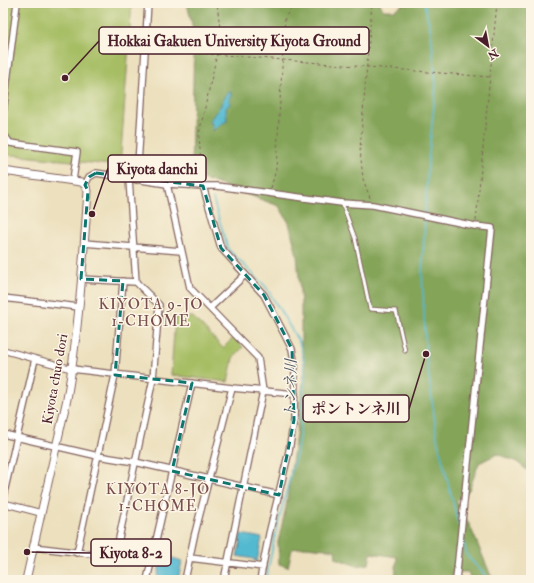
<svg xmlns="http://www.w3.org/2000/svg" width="534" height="583" viewBox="0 0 534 583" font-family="'IM FELL Double Pica','Noto Serif JP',serif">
<rect width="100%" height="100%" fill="#fcf5e5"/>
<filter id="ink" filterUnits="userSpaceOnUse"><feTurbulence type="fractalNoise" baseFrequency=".025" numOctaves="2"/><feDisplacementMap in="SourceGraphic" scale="8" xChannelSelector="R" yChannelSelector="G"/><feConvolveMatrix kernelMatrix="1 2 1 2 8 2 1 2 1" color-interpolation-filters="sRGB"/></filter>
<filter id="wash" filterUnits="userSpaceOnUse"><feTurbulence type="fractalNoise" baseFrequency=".012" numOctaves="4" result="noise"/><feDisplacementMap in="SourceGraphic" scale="16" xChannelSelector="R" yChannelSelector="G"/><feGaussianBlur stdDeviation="0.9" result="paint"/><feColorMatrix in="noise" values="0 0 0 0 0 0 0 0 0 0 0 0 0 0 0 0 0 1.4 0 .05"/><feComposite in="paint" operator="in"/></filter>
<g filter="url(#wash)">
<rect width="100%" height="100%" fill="#ece0be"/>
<path fill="#a6bd63" stroke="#786e47" d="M3 3H132L120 166 3 154Z
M193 317 223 348 234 337 243 347 233 358 228 382 171 375 175 318Z"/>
<path fill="#84a459" stroke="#676242" d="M187 3H380L383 10H394L406 3H531V473L517 462 497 454 479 463 469 490 456 501 470 526 491 576 501 580H471L468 572H453L452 580H395L397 557 371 553 369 564 357 566 336 558 335 550 306 547 292 549 288 567 279 564 278 542 286 507 305 368 301 349V305L297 255 289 223 279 206 207 180 191 177 194 34Z"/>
<path fill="#52b9d0" stroke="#4e6c7e" d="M231 92V95L229 99 230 104 226 108 227 121 216 127 213 131 212 125 210 120 221 105 224 97 227 93Z
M241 534 262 538 257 561H254V559L237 556 241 541H239Z
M163 555 182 561 178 580H157L161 557Z"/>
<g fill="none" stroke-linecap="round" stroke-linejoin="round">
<path stroke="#52b9d0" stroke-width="1.5" d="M424 3 431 32 436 86 428 162 425 214
M213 199 228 249 266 287 299 342 303 356 305 374 300 431 297 450 275 535 266 580
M425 218 422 273 426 354 437 439 459 526
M463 539 467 556 490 580"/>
</g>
</g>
<g filter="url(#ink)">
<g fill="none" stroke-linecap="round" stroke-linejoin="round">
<g stroke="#83635e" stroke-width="5">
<path id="service" d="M342 203 355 238 370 309 396 311 405 351"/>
</g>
<g stroke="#83635e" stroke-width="8">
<path id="minor" d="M3 113 17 3
M3 133 10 143 77 152 73 180
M129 179 136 282
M137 180 148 3
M167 184 190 288 258 358 263 391 224 580
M85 185 89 177 96 173 167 184 203 186 221 248 264 295 292 349 295 367 294 420 289 451 269 534 260 580
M203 186H217L342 203 373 205 475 226 492 228 456 580
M84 243 181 251
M81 279 136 282 159 305 153 379 115 557
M3 298 79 307
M210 308 245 275
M3 350 72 369 232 388 194 537 185 580
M232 388 295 394
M3 434 98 456 135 462 279 495
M3 497 35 359
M3 503 41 513
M33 547 152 561
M77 553 115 375 123 281
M190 558 263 567
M147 580 192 383"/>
</g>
<g stroke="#83635e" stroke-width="9">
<path id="tertiary" d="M3 171 81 182 85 185 88 191C83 261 79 330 67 399L26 580"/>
</g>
<path stroke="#83635e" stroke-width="1" stroke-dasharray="3 3" stroke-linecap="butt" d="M151 49 489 77
M202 180 199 134 219 45 220 29 217 3
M271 188 276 169 285 17 291 9 299 3
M370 198 363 179 360 149 372 3
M476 221 497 3"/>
<use href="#service" stroke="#fff" stroke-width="3"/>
<use href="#minor" stroke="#fff" stroke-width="5.5"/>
<use href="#tertiary" stroke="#fff" stroke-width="7"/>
</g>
</g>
<path fill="none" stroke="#0f766e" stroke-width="3" stroke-dasharray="8 5" stroke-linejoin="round" d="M96 173 203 186 221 248 264 295 292 349 294 420 279 495 172 471 192 383 115 375 123 281 81 279 88 191 85 185 89 177Z"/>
<g text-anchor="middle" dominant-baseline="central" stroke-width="3" stroke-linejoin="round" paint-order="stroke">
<g font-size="14" fill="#4a1f2b" stroke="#fcf5e5">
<text transform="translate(55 379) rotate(-80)">Kiyota chuo dori</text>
</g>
<g font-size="15" letter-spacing="1" fill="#794f4e" stroke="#fcf5e5">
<text x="151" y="304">KIYOTA 9-JO<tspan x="151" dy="17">1-CHOME</tspan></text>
<text x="158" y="489">KIYOTA 8-JO<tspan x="158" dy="17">1-CHOME</tspan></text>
</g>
<g font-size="15" font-style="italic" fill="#4d5565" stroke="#fcf5e5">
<text transform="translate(291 389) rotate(-89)">トンネ川</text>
</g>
</g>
<path fill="none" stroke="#4a1f2b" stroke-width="1.5" d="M65 78L99 41M92 214L108 168M426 354L409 409M27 552L91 553"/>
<g fill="#4a1f2b" stroke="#fcf5e5" stroke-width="1.5">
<circle cx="65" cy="78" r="4"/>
<circle cx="92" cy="214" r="4"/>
<circle cx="426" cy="354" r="4"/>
<circle cx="27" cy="552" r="4"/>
</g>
<g fill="#fcf5e5" stroke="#4a1f2b" stroke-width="1.5">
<rect x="99" y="27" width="270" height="27" rx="4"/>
<rect x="108" y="155" width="98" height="27" rx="4"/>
<rect x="303" y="395" width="106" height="27" rx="4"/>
<rect x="91" y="539" width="80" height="27" rx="4"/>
</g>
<g font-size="15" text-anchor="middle" font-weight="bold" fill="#4a1f2b">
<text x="234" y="46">Hokkai Gakuen University Kiyota Ground</text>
<text x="157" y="174">Kiyota danchi</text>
<text x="356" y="414">ポントンネ川</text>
<text x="131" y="558">Kiyota 8-2</text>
</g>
<rect width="534" height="583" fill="none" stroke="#fcf5e5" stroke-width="16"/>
<g transform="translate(488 46) rotate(148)" stroke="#fcf5e5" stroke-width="3" paint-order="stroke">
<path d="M0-3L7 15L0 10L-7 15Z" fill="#4a1f2b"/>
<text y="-6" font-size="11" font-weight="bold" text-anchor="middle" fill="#4a1f2b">N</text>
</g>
</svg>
